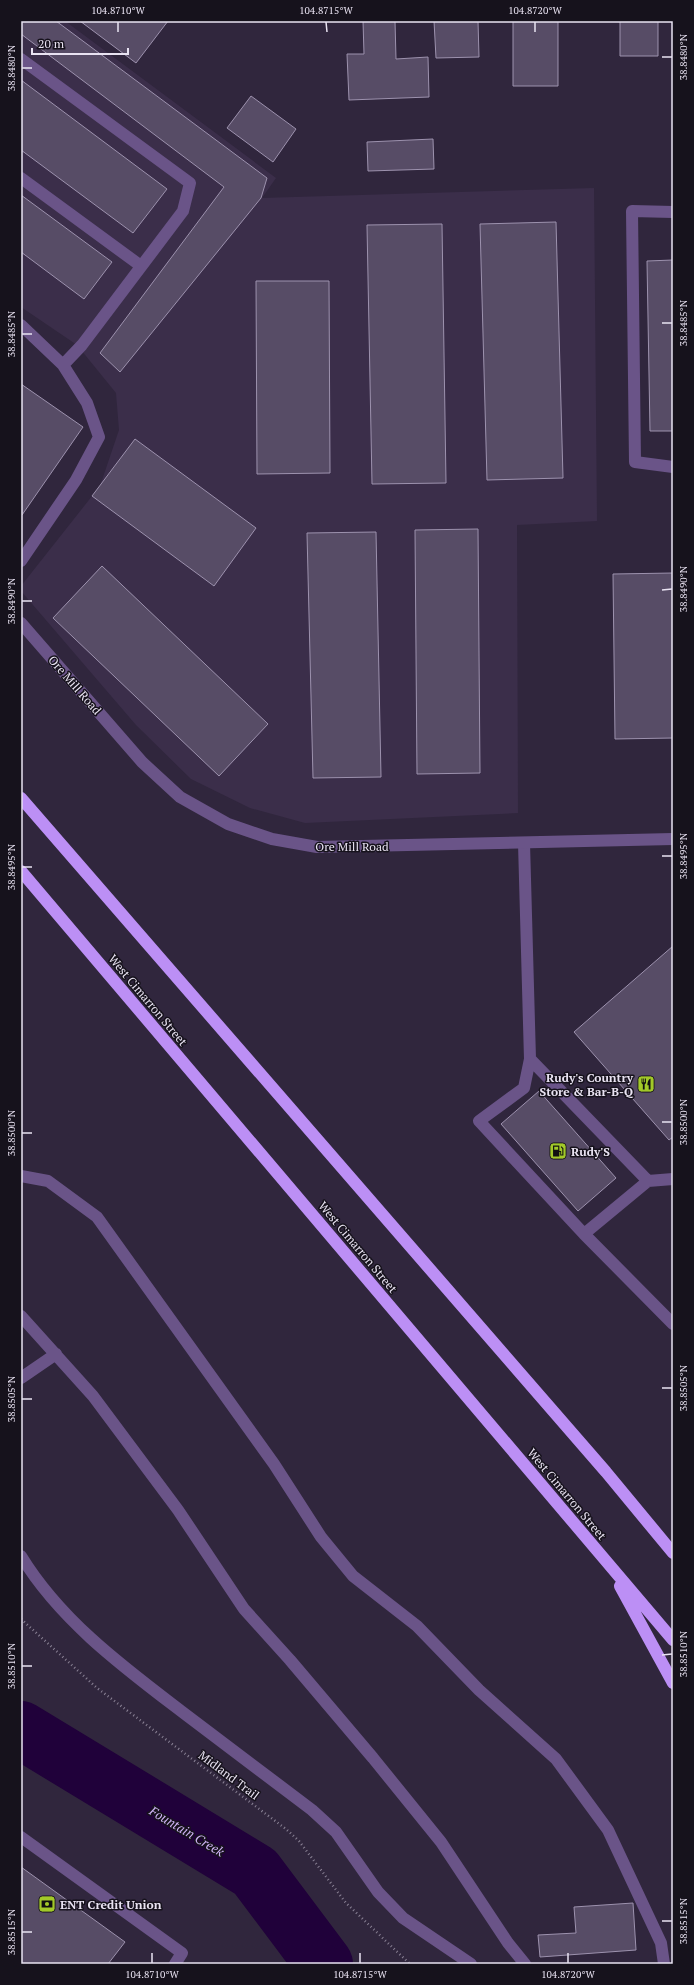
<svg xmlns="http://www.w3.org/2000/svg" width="694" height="1985" viewBox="0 0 694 1985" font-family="'PT Serif',serif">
<rect width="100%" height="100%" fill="#30263d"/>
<path fill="#3b2e4a" d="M21 21H65L276 178 262 198 594 188 597 521 517 525 518 813 305 823 250 808 191 779 136 725 21 591V586L100 486 119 430 116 393 77 345 21 307Z"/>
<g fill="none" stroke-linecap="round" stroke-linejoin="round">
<path stroke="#20013a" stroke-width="58" d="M21 1730 255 1872 324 1964"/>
</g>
<path fill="#574c66" stroke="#9d92ae" d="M21 21H56L267 178 261 198 120 372 100 353 224 187 21 34Z
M80 21H168L136 63Z
M363 21H395L396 59 428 57 429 97 349 100 347 54H364Z
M434 21H478L479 57 436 58Z
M513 21H558V86H513Z
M620 21H658V56H620Z
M21 80 167 189 133 233 21 150Z
M251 96 296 129 273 162 227 128Z
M433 139 434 169 368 171 367 142Z
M21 195 112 262 84 299 21 252Z
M556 222 563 478 487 480 480 224Z
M442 224 446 483 372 484 367 225Z
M673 260V431H650L647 261Z
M256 281H329L330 473 257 474Z
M21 384 83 427 22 515 21 514Z
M135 439 256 528 214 586 92 496Z
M478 529 480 773 417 774 415 530Z
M376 532 381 777 313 778 307 533Z
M102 566 268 724 219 776 53 618Z
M673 573V738L615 739 613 574Z
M673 946V1137L669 1140 574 1032Z
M539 1091 616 1178 578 1211 501 1124Z
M21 1867 125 1942 108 1964H21Z
M633 1903 636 1950 540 1957 538 1935 576 1933 574 1907Z"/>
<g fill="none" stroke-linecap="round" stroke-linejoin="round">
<path stroke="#8a8295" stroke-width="2.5" stroke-dasharray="1 3" stroke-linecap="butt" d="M21 1619 97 1688 286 1829 299 1841 346 1903 410 1964"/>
<path stroke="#6a5488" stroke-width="12" d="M21 59 190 183 183 211 82 345 63 365
M21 178 141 266
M673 212 632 211 635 462 673 467
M21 325 63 365 87 403 99 437 76 480 21 561
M524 843 530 1059 524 1088 479 1121 584 1234 648 1181 673 1179
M530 1059 648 1181
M21 1176 48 1181 97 1217 274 1464 321 1537 353 1576 417 1626 479 1690 556 1759 608 1830 661 1943 664 1964
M584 1234 673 1324
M21 1316 93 1396 178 1510 244 1609 290 1660 373 1758 441 1842 508 1943 525 1964
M21 1378 56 1354
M21 1556C60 1620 122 1666 181 1711 225 1744 269 1777 312 1810L336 1832 378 1892 403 1918 471 1964
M21 1837 182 1953 175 1964"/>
<path stroke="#6a5488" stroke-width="12" d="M21 623 142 762 180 797 228 824 272 839 317 847 673 839"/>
<path stroke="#bc8ff5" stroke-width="12" d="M21 798 606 1472 673 1553
M21 871 673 1640
M620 1586 673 1683"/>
</g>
<path fill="none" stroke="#e9e3f2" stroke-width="1.5" d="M118 22V32M326 22 327 32M535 22V32M662 57H672M22 68H32M662 323H672M22 334H32M662 590 672 589M22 601H32M662 856H672M22 867H32M662 1122H672M22 1133H32M662 1388H672M22 1399H32M662 1655 672 1654M22 1666H32M662 1921H672M22 1932H32M152 1953V1963M360 1953V1963M568 1953V1963"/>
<defs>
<g id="restaurant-square" transform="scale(0.9)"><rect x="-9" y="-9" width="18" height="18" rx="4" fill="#a2c929" stroke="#16121c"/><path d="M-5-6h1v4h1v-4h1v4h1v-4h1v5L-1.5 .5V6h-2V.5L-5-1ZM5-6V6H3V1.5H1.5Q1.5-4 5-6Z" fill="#111"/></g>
<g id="fuel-square" transform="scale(0.9)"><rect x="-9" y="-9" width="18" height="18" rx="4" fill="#a2c929" stroke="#16121c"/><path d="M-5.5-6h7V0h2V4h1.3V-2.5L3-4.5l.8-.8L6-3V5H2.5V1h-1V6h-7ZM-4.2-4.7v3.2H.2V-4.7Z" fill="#111"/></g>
<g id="bank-square" transform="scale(0.9)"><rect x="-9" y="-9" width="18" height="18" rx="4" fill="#a2c929" stroke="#16121c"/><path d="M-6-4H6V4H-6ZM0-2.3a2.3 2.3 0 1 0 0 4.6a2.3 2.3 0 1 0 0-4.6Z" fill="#111"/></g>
</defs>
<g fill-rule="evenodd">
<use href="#restaurant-square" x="646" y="1084"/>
<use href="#fuel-square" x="558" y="1151"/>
<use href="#bank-square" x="47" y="1904"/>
</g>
<g text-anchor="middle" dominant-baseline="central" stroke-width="3" stroke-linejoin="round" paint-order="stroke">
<g font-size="12" fill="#e9e3f2" stroke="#16121c">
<text transform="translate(75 685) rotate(49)">Ore Mill Road</text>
<text x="352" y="846">Ore Mill Road</text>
<text transform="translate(148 1000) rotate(50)">West Cimarron Street</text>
<text transform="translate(358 1247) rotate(50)">West Cimarron Street</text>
<text transform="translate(567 1494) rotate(50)">West Cimarron Street</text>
<text transform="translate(229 1775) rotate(37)">Midland Trail</text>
</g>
<g font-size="12" font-weight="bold" fill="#e9e3f2" stroke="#16121c" text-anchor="start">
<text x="633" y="1077" text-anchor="end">Rudy's Country<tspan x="633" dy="14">Store &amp; Bar-B-Q</tspan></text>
<text x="571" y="1151">Rudy'S</text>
<text x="60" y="1904">ENT Credit Union</text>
</g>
<g font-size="13" font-style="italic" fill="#ceb2f4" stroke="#16121c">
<text transform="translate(187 1831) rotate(31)">Fountain Creek</text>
</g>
</g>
<rect width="694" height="1985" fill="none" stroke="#16121c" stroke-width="44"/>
<path d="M32 48v6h96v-6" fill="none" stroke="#e9e3f2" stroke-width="2"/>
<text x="38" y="48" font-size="12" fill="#e9e3f2" stroke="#16121c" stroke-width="3" paint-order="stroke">20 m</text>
<rect x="22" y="22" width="650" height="1941" fill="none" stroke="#e9e3f2" stroke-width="1.5"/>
<g font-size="10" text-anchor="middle" fill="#e9e3f2">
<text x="118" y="14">104.8710°W</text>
<text x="326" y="14">104.8715°W</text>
<text x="535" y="14">104.8720°W</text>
<text transform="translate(683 57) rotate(-90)" y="4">38.8480°N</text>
<text transform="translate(11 68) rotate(-90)" y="4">38.8480°N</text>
<text transform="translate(683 323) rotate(-90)" y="4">38.8485°N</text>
<text transform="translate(11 334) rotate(-90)" y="4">38.8485°N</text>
<text transform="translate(683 589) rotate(-90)" y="4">38.8490°N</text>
<text transform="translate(11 601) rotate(-90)" y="4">38.8490°N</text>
<text transform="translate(683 856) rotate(-90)" y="4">38.8495°N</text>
<text transform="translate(11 867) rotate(-90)" y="4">38.8495°N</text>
<text transform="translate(683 1122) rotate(-90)" y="4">38.8500°N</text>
<text transform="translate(11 1133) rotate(-90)" y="4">38.8500°N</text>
<text transform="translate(683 1388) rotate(-90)" y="4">38.8505°N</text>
<text transform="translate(11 1399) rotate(-90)" y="4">38.8505°N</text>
<text transform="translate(683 1654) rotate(-90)" y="4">38.8510°N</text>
<text transform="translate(11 1666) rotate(-90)" y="4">38.8510°N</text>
<text transform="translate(683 1921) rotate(-90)" y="4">38.8515°N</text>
<text transform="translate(11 1932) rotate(-90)" y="4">38.8515°N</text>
<text x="152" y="1978">104.8710°W</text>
<text x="360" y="1978">104.8715°W</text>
<text x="568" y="1978">104.8720°W</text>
</g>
</svg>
